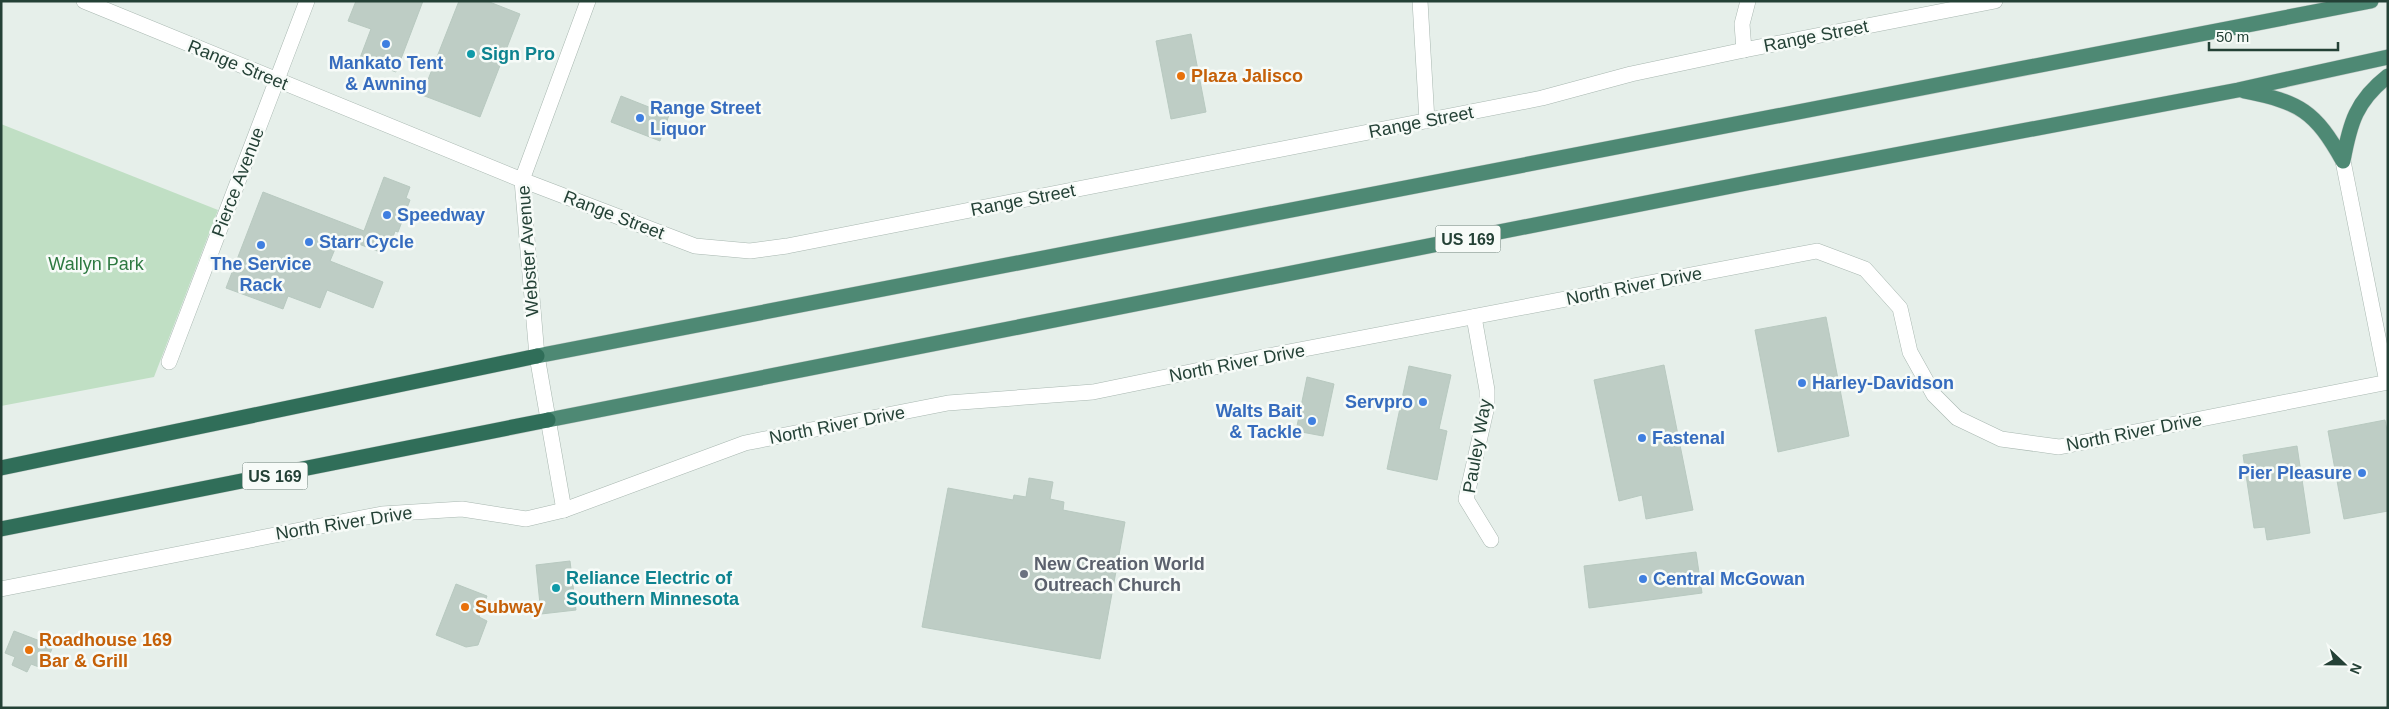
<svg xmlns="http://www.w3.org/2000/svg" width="2389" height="709" viewBox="0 0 2389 709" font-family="Arial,sans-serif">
<rect width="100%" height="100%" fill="#e6efea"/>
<path fill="#c0dfc4" d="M1 124 218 210 154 377 1 406Z"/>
<path fill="#becdc5" stroke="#b8c9c0" d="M356 1H423L396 72 360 58 371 29 348 21Z
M459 1H487L520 14 480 117 422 95Z
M1191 34 1206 112 1171 119 1156 41Z
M621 96 669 115 660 141 611 122Z
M384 177 410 187 406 198 410 200 398 232 395 231 391 243 384 240 380 252 340 237 330 261 383 282 373 308 327 290 320 308 288 296 283 309 226 288 263 192 364 231Z
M1826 317 1849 436 1778 452 1755 330Z
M1664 365 1693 510 1646 519 1642 495 1619 501 1594 380Z
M1409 366 1451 375 1439 429 1447 431 1437 480 1387 469Z
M1307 377 1334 384 1323 436 1296 431Z
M2385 420 2388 436V511L2344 519 2328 431Z
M2297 446 2310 533 2267 540 2265 527 2254 528 2243 455Z
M1029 478 1053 482 1050 499 1064 502 1063 510 1125 522 1100 659 922 627 948 488 1013 500 1014 495 1026 497Z
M1696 552 1702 593 1589 608 1584 566Z
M570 561 576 610 541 614 536 565Z
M456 584 487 596 479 617 487 621 478 645 466 647 436 635Z
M14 631 53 646 44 669 31 664 27 672 12 665 15 657 5 653Z"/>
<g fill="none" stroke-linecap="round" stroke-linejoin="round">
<g stroke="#a8b7b0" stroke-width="16">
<path id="minor" d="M1420 1 1427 121
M1744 50 1742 24 1748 1
M1474 317 1487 390V406L1466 499 1491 540
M169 362 307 1
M1 589 382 514 462 509 526 519 564 510"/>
</g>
<g stroke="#a8b7b0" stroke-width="16">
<path id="tertiary" d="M84 1 522 180 695 246 750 251 787 246 1542 98 1631 74 1744 50 1995 1
M588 1 522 180 537 356 564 510 745 443 948 403 1093 392 1278 354 1817 251 1865 269 1900 308 1910 352 1934 395 1957 418 2001 439 2059 447 2388 382
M2343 161 2387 382"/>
</g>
<g stroke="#c2cac7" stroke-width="16">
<path id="trunk" d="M2244 91C2300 102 2315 111 2343 161
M2343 161C2350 123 2356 101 2388 76
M537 356 2371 1
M548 420 1747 183 2238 90 2388 57"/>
</g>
<g stroke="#c2cac7" stroke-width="16">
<path id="motorway" d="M1 468 537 356
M1 529 548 420"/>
</g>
<use href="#minor" stroke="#fff" stroke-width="15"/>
<use href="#tertiary" stroke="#fff" stroke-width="15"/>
<use href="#trunk" stroke="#4e8974" stroke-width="15"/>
<use href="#motorway" stroke="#306e59" stroke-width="15"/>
</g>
<g fill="#3f7fe0" stroke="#f7fbf8" stroke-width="2">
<circle cx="386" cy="44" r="5"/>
<circle cx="640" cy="118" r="5"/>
<circle cx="387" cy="215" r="5"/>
<circle cx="309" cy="242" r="5"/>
<circle cx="261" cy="245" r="5"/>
<circle cx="1802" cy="383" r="5"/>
<circle cx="1423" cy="402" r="5"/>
<circle cx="1312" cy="421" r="5"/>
<circle cx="1642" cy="438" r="5"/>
<circle cx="2362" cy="473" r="5"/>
<circle cx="1643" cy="579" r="5"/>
</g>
<g fill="#0f9aa8" stroke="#f7fbf8" stroke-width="2">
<circle cx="471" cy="54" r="5"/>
<circle cx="556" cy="588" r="5"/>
</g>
<g fill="#e8710a" stroke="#f7fbf8" stroke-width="2">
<circle cx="1181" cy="76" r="5"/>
<circle cx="465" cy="607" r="5"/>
<circle cx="29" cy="650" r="5"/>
</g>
<circle fill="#6b7280" stroke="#f7fbf8" stroke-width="2" cx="1024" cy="574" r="5"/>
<g text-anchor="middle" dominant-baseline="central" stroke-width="5" stroke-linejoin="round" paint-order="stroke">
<g fill="#f7fbf8" stroke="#637970" stroke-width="1">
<rect x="1435.5" y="225.5" width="65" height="27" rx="4"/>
<rect x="242.5" y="462.5" width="65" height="27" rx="4"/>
</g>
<g font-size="16" font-weight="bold" fill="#244136">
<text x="1468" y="239">US 169</text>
<text x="275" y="476">US 169</text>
</g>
<g font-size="18" fill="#244136" stroke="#f7fbf8">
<text transform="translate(1816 36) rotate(-11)">Range Street</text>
<text transform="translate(238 65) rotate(22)">Range Street</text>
<text transform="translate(1421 122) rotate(-11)">Range Street</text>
<text transform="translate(238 182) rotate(-69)">Pierce Avenue</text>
<text transform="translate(1023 200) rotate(-11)">Range Street</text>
<text transform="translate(614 215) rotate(21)">Range Street</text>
<text transform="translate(528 251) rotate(-94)">Webster Avenue</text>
<text transform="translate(1634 286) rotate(-11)">North River Drive</text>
<text transform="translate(1237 363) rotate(-11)">North River Drive</text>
<text transform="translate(837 425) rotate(-11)">North River Drive</text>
<text transform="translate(2134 432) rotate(-11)">North River Drive</text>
<text transform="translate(1477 446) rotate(-80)">Pauley Way</text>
<text transform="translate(344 523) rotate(-9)">North River Drive</text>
</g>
<g font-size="18" font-weight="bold" fill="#0d838f" stroke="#f7fbf8" text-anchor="start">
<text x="481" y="54">Sign Pro</text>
<text x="566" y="578">Reliance Electric of<tspan x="566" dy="21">Southern Minnesota</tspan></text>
</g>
<g font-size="18" font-weight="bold" fill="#366cbe" stroke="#f7fbf8" text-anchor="start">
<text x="386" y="63" text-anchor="middle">Mankato Tent<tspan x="386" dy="21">&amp; Awning</tspan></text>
<text x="650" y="108">Range Street<tspan x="650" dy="21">Liquor</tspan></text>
<text x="397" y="215">Speedway</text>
<text x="319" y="242">Starr Cycle</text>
<text x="261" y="264" text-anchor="middle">The Service<tspan x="261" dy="21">Rack</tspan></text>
<text x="1812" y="383">Harley-Davidson</text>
<text x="1413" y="402" text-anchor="end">Servpro</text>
<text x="1302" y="411" text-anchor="end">Walts Bait<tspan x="1302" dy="21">&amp; Tackle</tspan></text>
<text x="1652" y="438">Fastenal</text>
<text x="2352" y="473" text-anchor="end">Pier Pleasure</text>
<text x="1653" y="579">Central McGowan</text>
</g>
<g font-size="18" font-weight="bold" fill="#c56008" stroke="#f7fbf8" text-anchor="start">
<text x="1191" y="76">Plaza Jalisco</text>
<text x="475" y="607">Subway</text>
<text x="39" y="640">Roadhouse 169<tspan x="39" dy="21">Bar &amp; Grill</tspan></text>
</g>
<g font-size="18" fill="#2e7941" stroke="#f7fbf8">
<text x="96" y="264">Wallyn Park</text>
</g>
<g font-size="18" font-weight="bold" fill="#5b616d" stroke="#f7fbf8" text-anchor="start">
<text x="1034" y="564">New Creation World<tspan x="1034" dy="21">Outreach Church</tspan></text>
</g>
</g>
<rect width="2389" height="709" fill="none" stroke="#244136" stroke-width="5"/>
<g transform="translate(2344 664) rotate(112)" stroke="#f7fbf8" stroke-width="4" paint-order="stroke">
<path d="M0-4L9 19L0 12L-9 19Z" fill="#244136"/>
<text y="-8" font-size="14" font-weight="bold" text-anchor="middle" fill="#244136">N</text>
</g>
<path d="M2209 42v8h129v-8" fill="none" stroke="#244136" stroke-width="2.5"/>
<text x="2216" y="42" font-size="15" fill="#244136" stroke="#f7fbf8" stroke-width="4" paint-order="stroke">50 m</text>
</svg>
